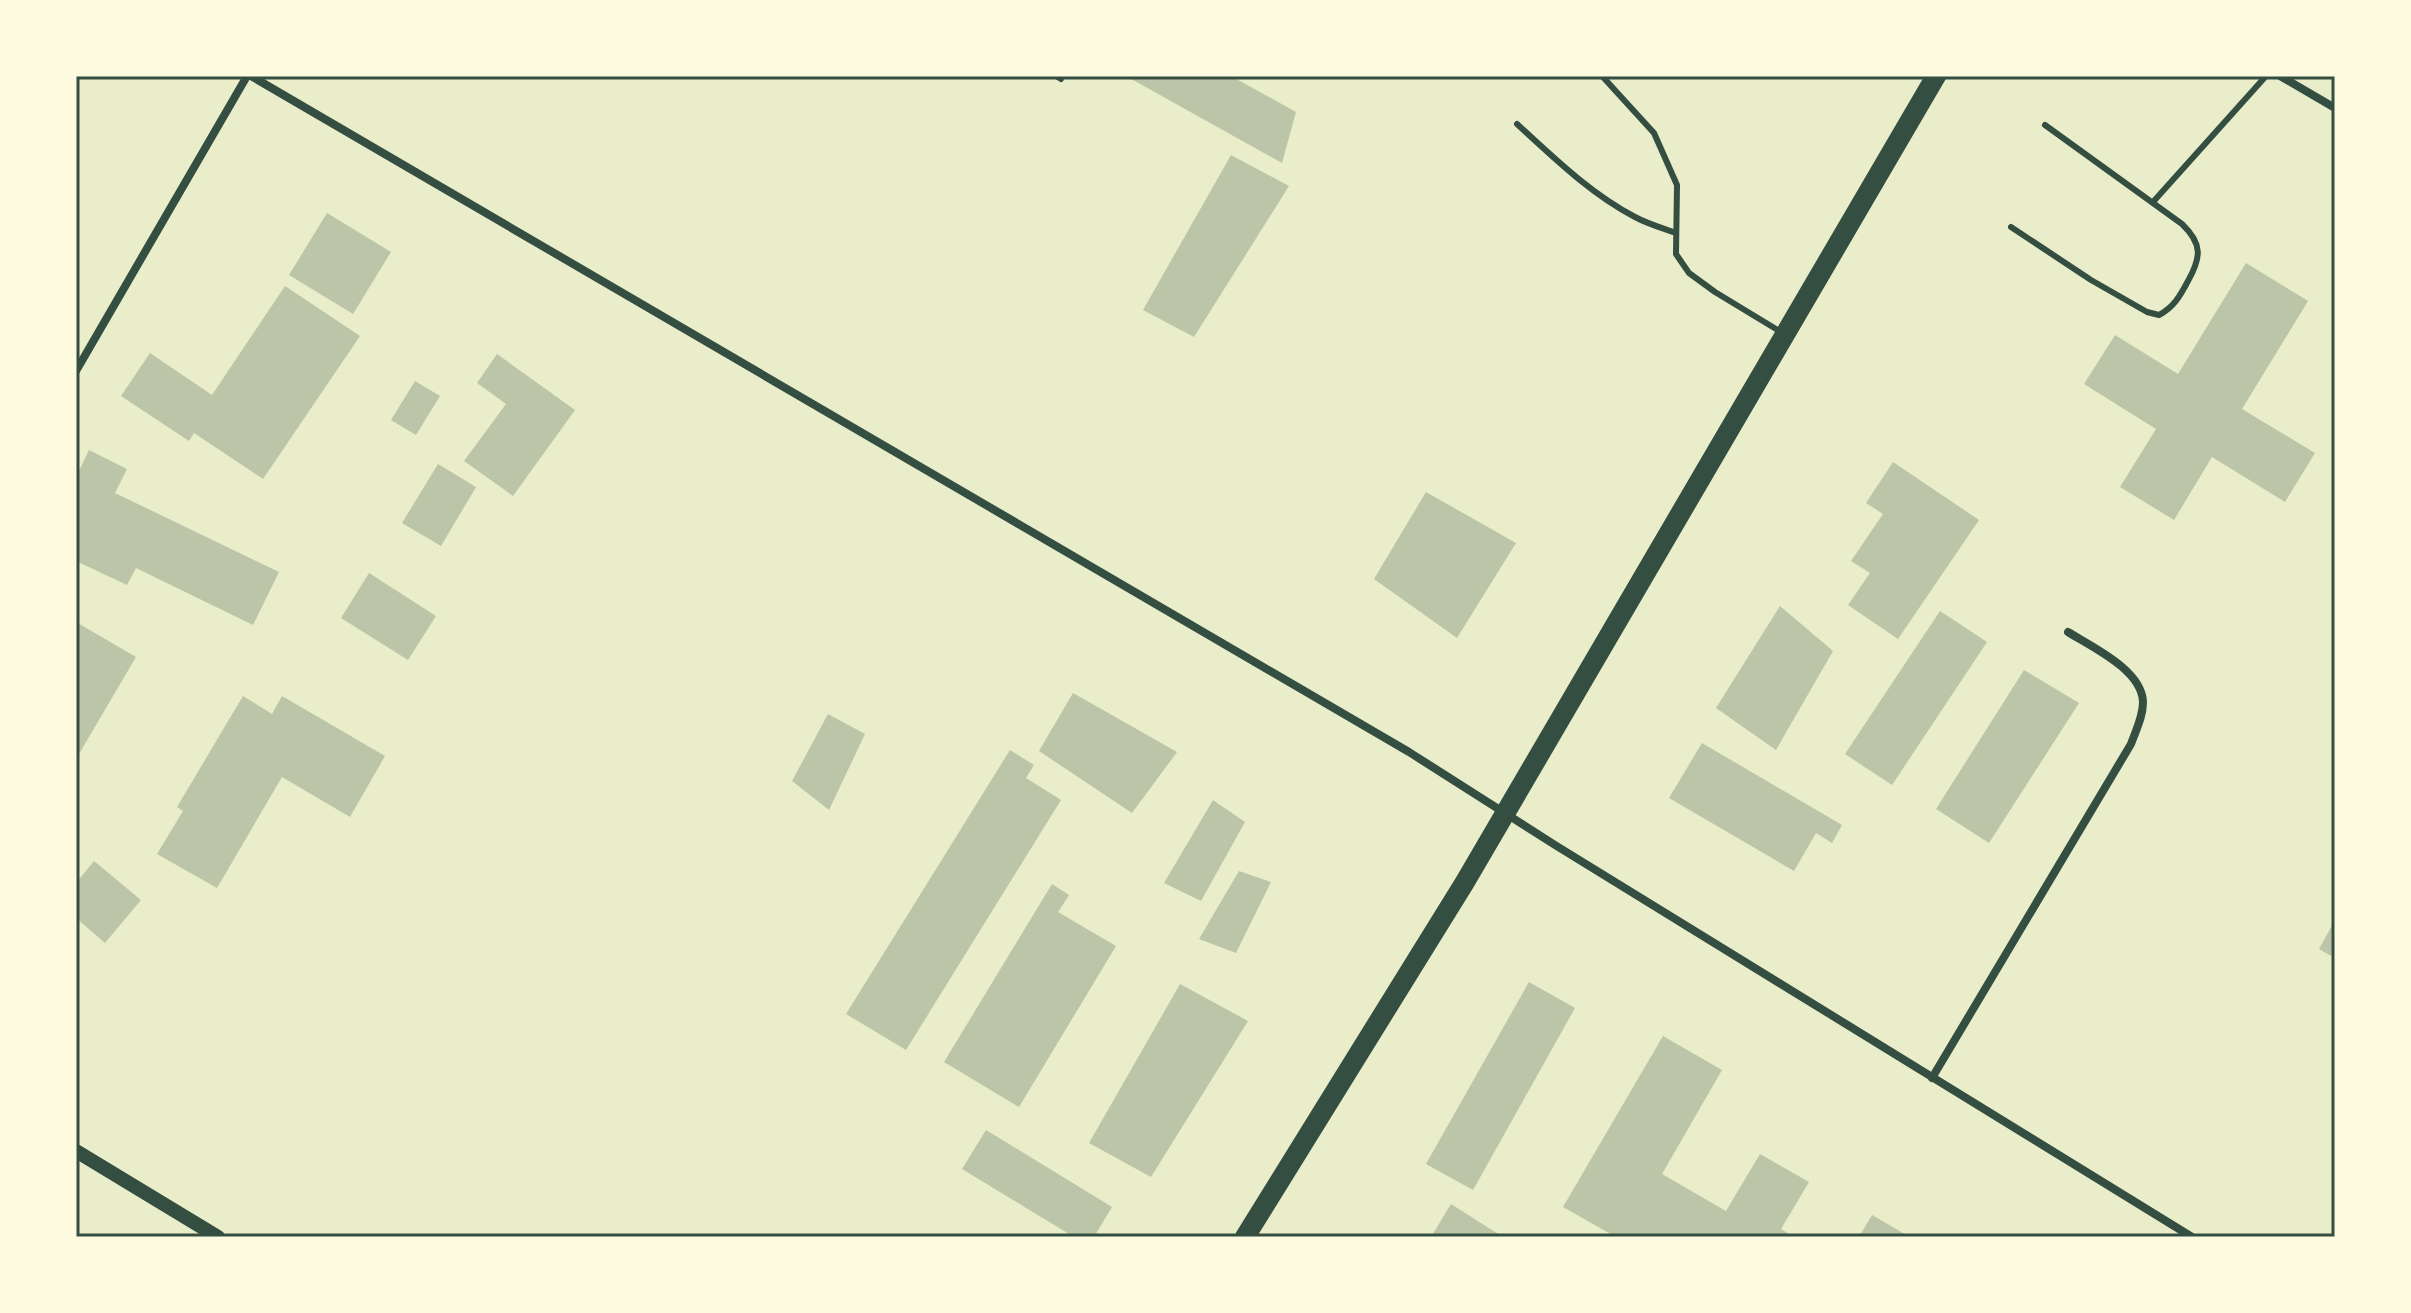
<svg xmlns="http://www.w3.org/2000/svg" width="2411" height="1313" viewBox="0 0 2411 1313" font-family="'Open Sans',sans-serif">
<rect width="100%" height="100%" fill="#e9edc9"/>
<path fill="#bcc5a7" d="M1126 76H1231L1296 112 1282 163Z
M1231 155 1289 186 1194 337 1143 310Z
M327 213 391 252 353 314 289 275Z
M2246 263 2308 301 2242 409 2315 453 2285 502 2212 457 2174 520 2120 487 2156 429 2084 384 2115 335 2178 374Z
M285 286 360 336 263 479 194 433 189 441 121 396 150 353 212 395Z
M497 354 575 410 513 496 464 461 506 404 477 383Z
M415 381 440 396 416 435 391 420Z
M89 450 127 469 115 493 279 572 253 625 136 568 127 585 76 561V477Z
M1893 462 1979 520 1898 639 1848 605 1870 573 1851 561 1883 514 1866 503Z
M438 464 476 487 441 546 402 523Z
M1426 492 1516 543 1457 638 1374 579Z
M369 573 436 616 408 660 341 618Z
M1780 606 1833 651 1776 750 1716 708Z
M1940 611 1987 642 1892 785 1845 754Z
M76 622 136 657 76 759Z
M2024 670 2079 703 1989 843 1936 809Z
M1073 693 1177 752 1132 813 1039 751Z
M243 696 272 714 282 696 385 756 350 817 282 777 217 888 157 854 183 811 177 807Z
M828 714 865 734 829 810 792 781Z
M1702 743 1842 825 1832 843 1816 833 1794 871 1669 798Z
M1010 750 1034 765 1026 778 1061 800 906 1050 846 1014Z
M1213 800 1245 822 1201 901 1164 883Z
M94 861 141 900 105 943 76 918V883Z
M1239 871 1271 882 1236 953 1199 939Z
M1052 884 1069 895 1058 912 1116 946 1019 1107 944 1062Z
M2335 920V958L2319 949Z
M1529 982 1575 1008 1473 1190 1426 1164Z
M1180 984 1248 1021 1151 1177 1089 1143Z
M1663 1036 1722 1070 1662 1174 1726 1211 1760 1154 1809 1182 1781 1229 1794 1237H1616L1563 1207Z
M986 1130 1112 1207 1094 1237H1074L962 1169Z
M1451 1204 1503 1237H1431Z
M1872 1215 1910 1237H1859Z"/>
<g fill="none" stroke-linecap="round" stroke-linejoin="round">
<path stroke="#344e41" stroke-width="6" d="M1056 76 1061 79
M1602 76 1654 133 1677 185 1676 254 1689 273 1715 292 1781 332
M1517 124C1554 158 1591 194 1635 217 1648 224 1662 228 1676 233
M2153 202 2266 76
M2011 227 2091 280 2147 312 2159 315C2174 307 2180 296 2188 281 2201 258 2203 244 2182 224L2045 125"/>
<path stroke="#344e41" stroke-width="8" d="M251 76 1409 752 1555 845 2192 1237
M2280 76 2335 108
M76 371 247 76
M1932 1078 2131 744C2136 730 2143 717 2143 702 2142 670 2092 647 2068 632"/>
<path stroke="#344e41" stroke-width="14" d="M76 1151 218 1237"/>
<path stroke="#344e41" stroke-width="20" d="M1245 1237 1465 882 1936 76"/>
</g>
<rect width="2411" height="1313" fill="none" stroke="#fefae0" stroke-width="156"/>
<rect x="78" y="78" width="2255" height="1157" fill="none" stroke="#344e41" stroke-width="3"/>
</svg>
